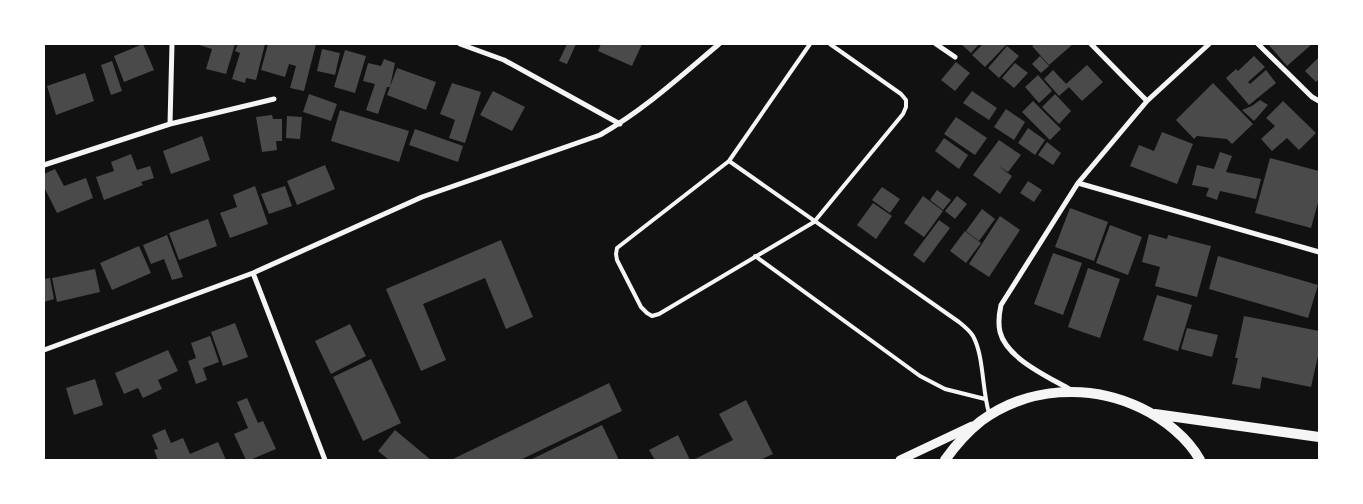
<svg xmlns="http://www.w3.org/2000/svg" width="1363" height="504" viewBox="0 0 1363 504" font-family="Rubik,sans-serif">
<rect width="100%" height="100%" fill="#111"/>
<path fill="#4a4a4a" d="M143 44 154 70 124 82 114 56Z
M196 44H235L226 74 206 69 212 49Z
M238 44H265L256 80 246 78 245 83 232 79 240 53 235 51Z
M268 44H316L304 91 290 88 296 66 289 64 285 77 261 70Z
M567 44H576L567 64 559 61Z
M601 44H642L632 66 598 51Z
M961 44H979L971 53Z
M983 44H1007L985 67 972 55Z
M1035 44H1073L1049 65 1032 46Z
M1268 44H1312L1287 66Z
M1007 46 1019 56 999 78 988 68Z
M322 49 340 53 335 75 317 71Z
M345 50 366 56 355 93 334 87Z
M1040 56 1049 66 1041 73 1032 64Z
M1254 56 1265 67 1248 82 1250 84 1266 70 1276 83 1249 105 1226 78 1236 69 1238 71Z
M1319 57V79L1316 82 1305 71Z
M384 59 395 63 390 87H387L378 114 366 110 375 84 363 81 368 63 381 66Z
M112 61 122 91 111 95 101 65Z
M956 62 970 73 955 91 941 80Z
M1015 63 1028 73 1014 88 1002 78Z
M1087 65 1103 82 1082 101 1066 84Z
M397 68 436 82 426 110 387 95Z
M1053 70 1069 87 1059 96 1044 79Z
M85 73 94 101 56 115 47 86Z
M1038 75 1052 91 1039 103 1025 87Z
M452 83 481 92 465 143 449 138 455 120 440 114Z
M1213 83 1253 124 1232 144 1227 139 1197 136 1194 139 1176 120Z
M493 91 525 107 512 131 480 115Z
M972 91 997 108 989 120 963 103Z
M309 94 337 104 331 121 303 112Z
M1055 94 1071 111 1059 124 1042 107Z
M1260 100 1268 105 1254 121 1242 110 1252 106Z
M1033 101 1061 129 1050 140 1022 112Z
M1283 101 1316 133 1299 150 1287 138 1272 151 1261 139 1275 126 1266 118Z
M1006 109 1025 122 1014 140 994 127Z
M340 110 409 131 399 162 331 141Z
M272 115 273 119H282V141H276L277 150 262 152 256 117Z
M287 116 302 117 300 139 286 138Z
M956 117 987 138 975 155 944 134Z
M1028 128 1045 140 1035 155 1018 143Z
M415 129 463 146 458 162 409 145Z
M1162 132 1193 144 1177 184 1130 166 1139 145 1154 151Z
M202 136 210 160 171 174 163 151Z
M944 138 968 155 959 169 935 151Z
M999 140 1021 155 1008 172 998 166 1012 176 1000 194 973 175Z
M1047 142 1061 153 1053 165 1038 155Z
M1220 152 1232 156 1226 172 1261 179 1256 199 1220 191 1217 200 1206 196 1209 188 1192 185 1197 165 1214 169Z
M131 154 137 170 150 166 154 178 141 182 143 185 104 200 96 177 114 171 111 162Z
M1270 158 1319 171V199L1311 228 1255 213Z
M325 165 335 189 297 205 287 181Z
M55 169 64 186 86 178 93 198 57 213 44 187V174Z
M1028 181 1042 190 1034 202 1020 193Z
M255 186 268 224 230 238 220 213 237 207 233 195Z
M285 186 292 206 269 214 261 194Z
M882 187 900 199 890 213 872 200Z
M937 190 951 200 943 210 930 200Z
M923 196 943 211 924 237 904 223Z
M957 196 967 204 955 219 945 211Z
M873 203 892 216 876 239 857 225Z
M1070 208 1108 222 1094 261 1055 247Z
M982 209 995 219 979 241 966 231Z
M1000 216 1020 230 989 277 969 264Z
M208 219 217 246 179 260 169 233Z
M939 220 950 228 924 263 913 255Z
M1110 225 1142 237 1128 275 1096 263Z
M965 231 981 243 966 263 950 251Z
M1149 234 1167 239 1168 235 1211 246 1197 297 1155 286 1160 267 1142 262Z
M167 235 183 277 172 280 164 259 151 264 143 245Z
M501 240 533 317 506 329 485 278 423 304 446 360 421 371 386 289Z
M139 246 151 273 112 290 100 263Z
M1053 253 1082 263 1063 315 1034 304Z
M1218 256 1318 285 1308 318 1209 289Z
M1088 268 1120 279 1100 338 1068 327Z
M95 269 100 292 57 302 52 278Z
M50 278 54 299 44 302V279Z
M1157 295 1192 305 1178 351 1143 340Z
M1244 316 1319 331V356H1318L1311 387 1262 377 1260 389 1232 384 1238 358H1235Z
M235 323 248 357 223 366 211 332Z
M350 324 366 356 331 374 315 341Z
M1187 328 1218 335 1212 357 1181 349Z
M210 336 219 362 203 368 207 380 196 384 188 361 196 358 191 343Z
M168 350 178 371 158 380 162 389 143 398 138 388 124 394 115 373Z
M371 359 401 423 363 441 333 377Z
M95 379 103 405 74 415 66 388Z
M609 383 622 411 520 460H454L453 459Z
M247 398 258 423 263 421 276 449 250 460H246L234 434 248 428 237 402Z
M746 400 773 454 760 460H693L733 440 719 414Z
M602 425 619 460H530Z
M165 429 171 443 183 438 190 454 218 442 226 460H158L154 450 158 449 152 435Z
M395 430 431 460H389L378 451Z
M678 435 690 460H655L649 450Z"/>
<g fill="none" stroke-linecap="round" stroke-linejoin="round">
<path stroke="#f5f5f5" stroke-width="4" d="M810 44 729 161 617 248 616 254 617 260 641 307 647 313 652 316 659 314 814 222 903 114 906 107V100L901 94 830 44
M729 161 959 322C964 326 970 331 973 336 984 356 982 390 989 413
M755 256 920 376 945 389 985 399"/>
<path stroke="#f5f5f5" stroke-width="5" d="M460 44 504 60 620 124
M936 44 955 57
M1091 44 1147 101
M1258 44 1312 97 1319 101
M170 124 274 99
M44 165 170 124 172 44
M1078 183 1319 252
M253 273 325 460
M44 350 253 273 422 197 600 135C644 110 681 76 719 44
M1071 390C1049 377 1007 359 1000 332 998 323 999 314 1001 305L1078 183 1147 101 1209 44"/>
<path stroke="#f5f5f5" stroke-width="9" d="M900 460 972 426"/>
<path stroke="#f5f5f5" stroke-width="10" d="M1155 414 1319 437
M945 460C955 446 967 432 981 421 1027 387 1090 383 1141 408 1164 419 1188 438 1200 460"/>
</g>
<rect width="1363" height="504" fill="none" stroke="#ffffff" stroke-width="90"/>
</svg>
